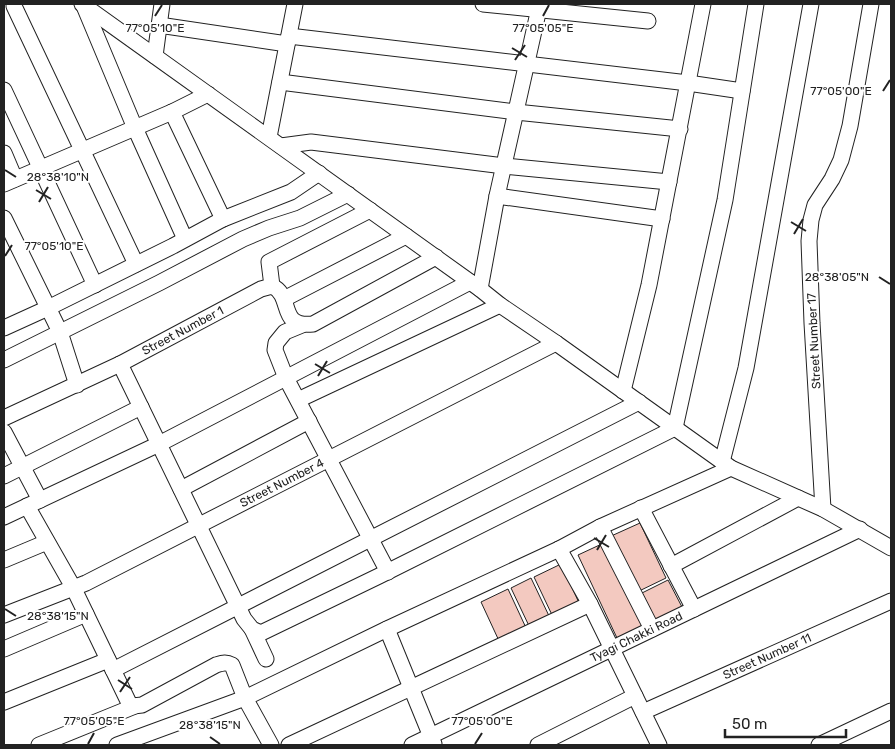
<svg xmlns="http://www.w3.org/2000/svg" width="895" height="749" viewBox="0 0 895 749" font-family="Rubik,sans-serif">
<rect width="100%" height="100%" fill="#fff"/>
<path fill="#f3c9c0" stroke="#222" d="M640 523 666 578 635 593 609 537Z
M606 542 645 625 617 638 578 555Z
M561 564 580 605 553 617 534 577Z
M531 578 550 618 530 628 511 588Z
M668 580 682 607 655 620 642 593Z
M508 589 527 630 500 643 481 602Z"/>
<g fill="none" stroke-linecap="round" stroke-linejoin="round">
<g stroke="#222" stroke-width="17">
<g id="minor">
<path d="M82 4 480 289 500 305 556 343 731 468 823 509 891 548"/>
<path d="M483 4 648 21"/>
<path d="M14 6 136 264"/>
<path d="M84 6 135 128 185 239"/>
<path d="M159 25 287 44"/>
<path d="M289 36 688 83 742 91"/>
<path d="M155 56 162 4"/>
<path d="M280 82 516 112 680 129"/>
<path d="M4 90 95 285"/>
<path d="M172 112 223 219"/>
<path d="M269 137 295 4"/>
<path d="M281 146 311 142 504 166 669 182"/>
<path d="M4 153 15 179"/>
<path d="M4 184 172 112 208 94"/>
<path d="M497 196 662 219"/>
<path d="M4 218 60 332 77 385"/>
<path d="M272 286 269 262 370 210"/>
<path d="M480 289 497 196 540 4"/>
<path d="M284 299 406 236"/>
<path d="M302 325 285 332 276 343 275 350 286 378 388 572"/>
<path d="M4 328 48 308 173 246 223 219 291 192 319 173"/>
<path d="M4 360 159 283 243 239 269 228 300 218 348 194"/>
<path d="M120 364 244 619 252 629 261 633 379 576 675 428 725 200 756 4"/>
<path d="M623 391 649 285 703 4"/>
<path d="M298 400 500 305"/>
<path id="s1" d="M4 418 120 364 261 289 272 286C294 296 277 328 313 324L436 257"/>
<path d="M4 432 40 500"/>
<path d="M722 462 746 368 811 4"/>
<path d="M4 476 141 407"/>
<path d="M181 489 309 421"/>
<path d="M27 506 73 587 129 703 133 706 142 705 216 665C223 663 226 662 232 665L245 698 271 745"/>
<path d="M641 508 694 609"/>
<path d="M823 509 812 323 809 241 811 220 815 205 832 179 841 160 850 126 871 4"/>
<path d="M4 517 159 444 470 282"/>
<path d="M600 527 652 629"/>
<path d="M559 549 590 604 659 745"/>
<path d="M4 560 47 542"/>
<path d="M671 566 798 498"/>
<path id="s2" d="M4 615 86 583 556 343"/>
<path d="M252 629 266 659"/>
<path d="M387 629 434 744"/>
<path d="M4 649 86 614"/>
<path d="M113 670 639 402"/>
<path d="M4 702 108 660"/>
<path id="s3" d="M643 712 891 601"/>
<path d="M39 745 135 706"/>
<path d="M117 745 245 698 387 629 559 549 600 527 731 468"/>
<path d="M289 745 590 604"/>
<path id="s4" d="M412 745 860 529"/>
<path d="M538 745 635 696"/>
<path d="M819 745 891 711"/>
</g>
</g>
<use href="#minor" stroke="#fff" stroke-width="15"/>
</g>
<path fill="none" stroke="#222" stroke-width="2" d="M155 16 162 5M543 16 549 5M512 48 527 57M515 60 525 45M883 91 890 80M5 170 16 177M36 190 51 199M39 202 48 187M791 222 806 231M794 234 803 219M5 256 12 245M879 277 890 284M315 364 330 373M318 376 327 361M594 538 609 547M597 550 606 535M5 609 16 616M118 680 132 689M120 692 130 677M210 737 220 744M88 744 94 733M475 744 482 733"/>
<g text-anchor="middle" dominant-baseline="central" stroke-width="4" stroke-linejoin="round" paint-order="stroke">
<g font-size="12" fill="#222" stroke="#fff">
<text stroke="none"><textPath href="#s1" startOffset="199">Street Number 1</textPath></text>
<text transform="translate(814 341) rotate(-93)">Street Number 17</text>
<text stroke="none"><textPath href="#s2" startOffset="308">Street Number 4</textPath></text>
<text stroke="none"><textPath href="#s4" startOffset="249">Tyagi Chakki Road</textPath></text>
<text stroke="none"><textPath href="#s3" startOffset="136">Street Number 11</textPath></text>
</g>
</g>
<g font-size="12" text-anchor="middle" fill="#222" stroke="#fff" stroke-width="4" stroke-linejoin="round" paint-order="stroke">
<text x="155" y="32">77°05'10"E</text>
<text x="543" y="32">77°05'05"E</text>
<text x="841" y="95">77°05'00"E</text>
<text x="58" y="181">28°38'10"N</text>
<text x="54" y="250">77°05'10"E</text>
<text x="837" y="281">28°38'05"N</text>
<text x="58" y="620">28°38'15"N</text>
<text x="94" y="725">77°05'05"E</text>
<text x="482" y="725">77°05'00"E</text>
<text x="210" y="729">28°38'15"N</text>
</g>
<rect width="895" height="749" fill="none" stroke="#222222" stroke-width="10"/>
<path d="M725 729v8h121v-8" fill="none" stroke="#222222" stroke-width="2.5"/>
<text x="732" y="729" font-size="15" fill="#222222" stroke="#ffffff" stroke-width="4" paint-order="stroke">50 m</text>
</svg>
